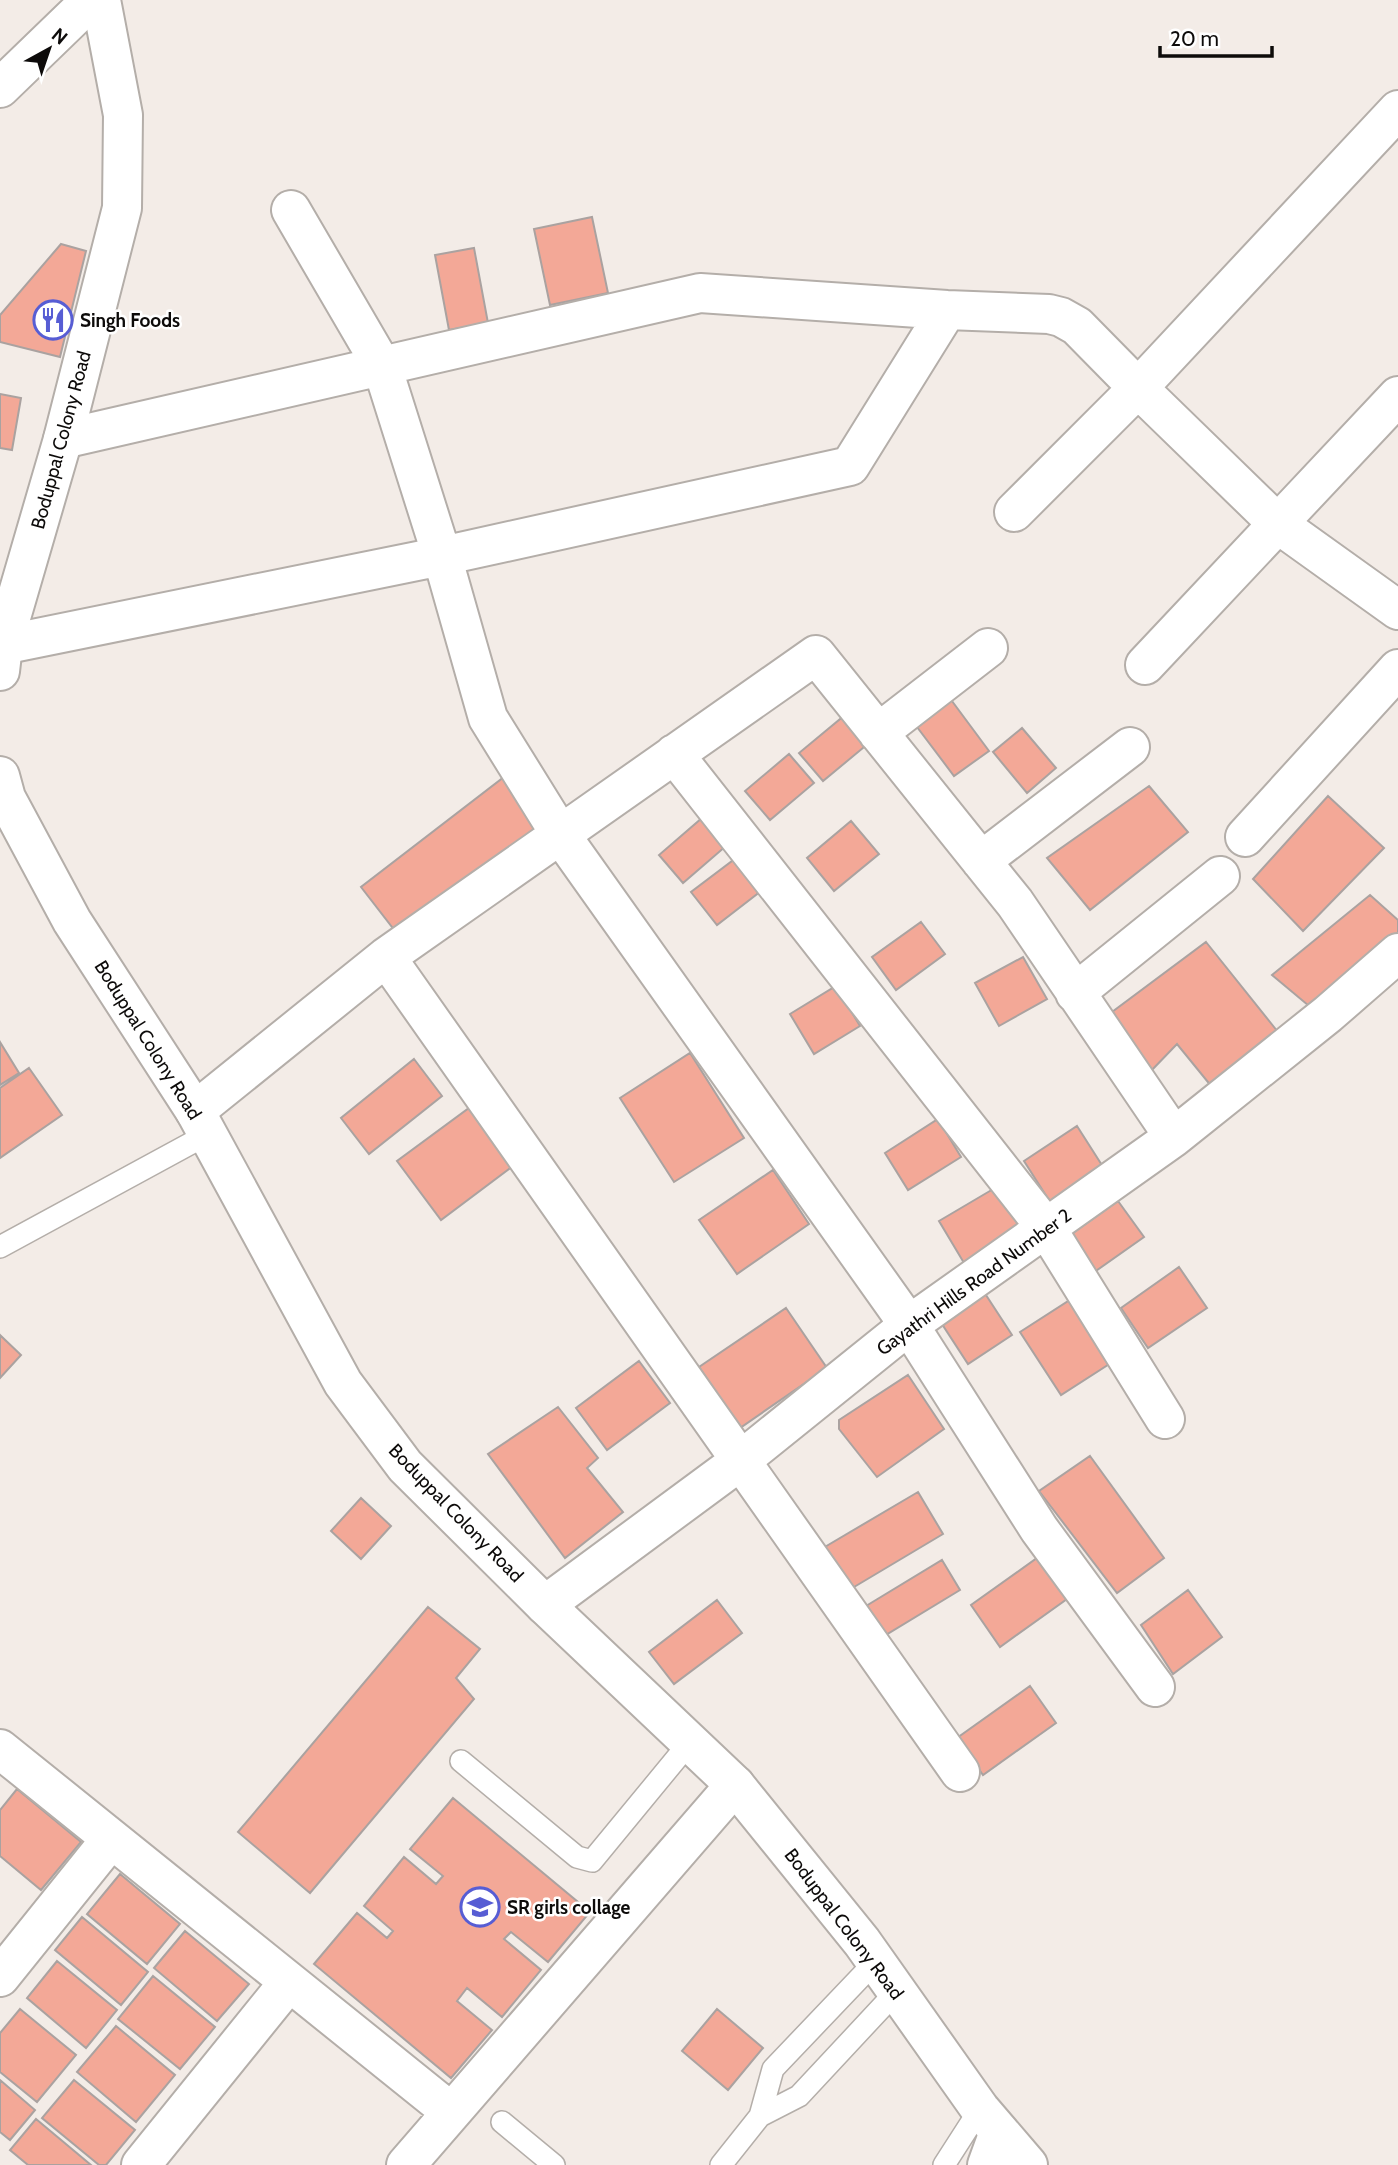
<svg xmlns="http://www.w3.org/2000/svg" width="1398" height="2165" viewBox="0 0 1398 2165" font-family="Cabin,sans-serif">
<rect width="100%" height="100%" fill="#f3ece7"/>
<path fill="#f3a897" stroke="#aaa2a0" stroke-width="2" d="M592 217 608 293 550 305 534 229Z
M61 244 86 251 60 357 0 342V315Z
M474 248 488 323 449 330 435 255Z
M0 394 21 398 12 450 0 448Z
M949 697 989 751 954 776 914 723Z
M845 715 869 743 823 781 799 753Z
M1022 728 1056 768 1027 793 993 752Z
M789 754 814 783 770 820 745 791Z
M504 777 542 827 399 936 361 887Z
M1149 786 1188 832 1090 910 1047 858Z
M1328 796 1384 848 1303 931 1253 879Z
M702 818 726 846 683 883 659 855Z
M851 821 879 854 834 891 807 858Z
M740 855 765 888 717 925 691 892Z
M1370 895 1398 920V934L1345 979 1315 1011 1272 975Z
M921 922 945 954 896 990 872 957Z
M1206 942 1278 1032 1212 1087 1177 1044 1149 1073 1112 1012Z
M1023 957 1047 999 999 1026 975 983Z
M836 986 860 1026 814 1054 790 1014Z
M0 1042 19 1073 0 1085Z
M690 1053 744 1138 674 1182 620 1098Z
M414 1059 442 1096 369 1154 341 1118Z
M29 1068 62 1115 0 1158V1088Z
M469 1108 513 1166 441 1220 397 1161Z
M938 1119 961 1157 908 1190 885 1153Z
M1077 1126 1105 1170 1052 1205 1024 1161Z
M773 1170 809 1224 737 1274 699 1220Z
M1000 1185 1026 1227 964 1263 939 1221Z
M1118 1201 1144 1237 1093 1273 1067 1237Z
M1179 1267 1207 1308 1148 1348 1121 1308Z
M984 1292 1012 1335 968 1364 940 1321Z
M1073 1298 1114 1361 1061 1395 1020 1332Z
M786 1308 827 1368 740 1428 699 1367Z
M0 1335 21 1355 0 1378Z
M639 1361 670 1403 607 1450 576 1408Z
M908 1375 944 1429 877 1477 839 1429V1420Z
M558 1407 598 1458 587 1468 623 1512 565 1558 488 1454Z
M1090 1456 1164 1558 1117 1593 1039 1491Z
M918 1492 943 1534 844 1593 818 1551Z
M361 1498 391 1526 361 1559 331 1531Z
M1037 1558 1067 1599 1000 1647 971 1605Z
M942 1560 960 1590 884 1636 866 1606Z
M1188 1590 1222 1637 1173 1674 1141 1625Z
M717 1600 742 1633 674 1684 649 1652Z
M428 1607 480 1649 456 1678 474 1699 310 1893 238 1832Z
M1030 1686 1056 1723 983 1775 957 1738Z
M17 1789 81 1842 41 1890 0 1856V1810Z
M453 1798 590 1912 548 1962 511 1932 504 1939 541 1970 502 2017 467 1988 457 2001 492 2030 451 2078 314 1964 357 1913 387 1938 393 1931 364 1906 404 1857 436 1884 443 1876 410 1849Z
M120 1874 180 1924 147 1964 87 1914Z
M82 1917 148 1972 121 2005 55 1950Z
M185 1931 249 1984 217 2021 154 1968Z
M57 1961 117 2010 86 2048 27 1998Z
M153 1976 215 2027 180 2069 118 2019Z
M20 2009 76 2055 37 2102 0 2072V2033Z
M717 2009 763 2048 728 2090 682 2051Z
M116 2026 175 2075 136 2122 77 2072Z
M0 2080 35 2110 10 2140 0 2132Z
M74 2080 135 2130 106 2165H99L42 2118Z
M36 2119 91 2165H28L10 2150Z"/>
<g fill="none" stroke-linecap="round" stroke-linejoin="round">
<g stroke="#b4aea9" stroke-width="24">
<path id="service" d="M0 1247 208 1134
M461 1761 577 1857 592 1861 690 1742
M760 2116 799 2096 896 1992
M502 2122 554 2165
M721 2165 760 2116 773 2069 875 1962
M944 2165 980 2109"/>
</g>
<g stroke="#b4aea9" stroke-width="42">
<path id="minor" d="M0 88 91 0
M291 210 382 366 442 556 488 718 560 834 909 1325 1039 1529 1155 1687
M63 439 700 293 947 310 1049 314 1061 317 1077 326 1138 388 1278 524 1398 610
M1014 512 1138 388 1398 110
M3 645 442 556 850 466 947 310
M1145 665 1398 396
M878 733 988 648
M674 754 1047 1229 1165 1419
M1245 837 1398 669
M981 861 1130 747
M386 957 960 1772
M1075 993 1220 876
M195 1111 386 957 816 655 1015 903 1174 1137
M545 1605 740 1461 909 1325 1174 1137 1328 1014 1398 953
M0 1749 451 2112
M0 1977 111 1839
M141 2165 289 1982
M406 2165 735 1785
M987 2165 999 2132"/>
</g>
<g stroke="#b4aea9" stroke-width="42">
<path id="tertiary" d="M0 671 3 645 63 439 122 208 123 115 101 0
M0 776 6 798 72 921 195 1111 343 1383 405 1466 545 1605 735 1785 862 1942 980 2109 1028 2165"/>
</g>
<use href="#service" stroke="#fff" stroke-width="21"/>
<use href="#minor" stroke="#fff" stroke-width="38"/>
<use href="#tertiary" stroke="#fff" stroke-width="38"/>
</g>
<defs>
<g id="restaurant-ring" transform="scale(2.0125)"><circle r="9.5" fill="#fff" stroke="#575dd4" stroke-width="1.5"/><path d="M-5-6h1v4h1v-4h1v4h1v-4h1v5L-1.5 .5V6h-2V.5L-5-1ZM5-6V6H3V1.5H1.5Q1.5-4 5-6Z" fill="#575dd4"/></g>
<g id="university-ring" transform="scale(2.0125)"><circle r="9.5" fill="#fff" stroke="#575dd4" stroke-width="1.5"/><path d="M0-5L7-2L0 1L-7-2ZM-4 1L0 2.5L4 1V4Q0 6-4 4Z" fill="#575dd4"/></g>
</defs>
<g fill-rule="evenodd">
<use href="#restaurant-ring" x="53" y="320"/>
<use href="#university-ring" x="480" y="1907"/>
</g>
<g text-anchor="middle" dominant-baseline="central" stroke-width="5" stroke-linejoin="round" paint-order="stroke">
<g font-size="19" font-weight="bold" fill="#0d0b0a" stroke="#fff" text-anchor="start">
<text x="80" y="320">Singh Foods</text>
<text x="507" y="1907">SR girls collage</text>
</g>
<g font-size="19" fill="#0d0b0a" stroke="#fff">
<text transform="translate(61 440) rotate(-75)">Boduppal Colony Road</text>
<text transform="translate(148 1040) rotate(58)">Boduppal Colony Road</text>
<text transform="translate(974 1282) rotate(-36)">Gayathri Hills Road Number 2</text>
<text transform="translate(456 1513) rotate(46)">Boduppal Colony Road</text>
<text transform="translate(844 1924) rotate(53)">Boduppal Colony Road</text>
</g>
</g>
<g transform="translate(49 49) rotate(40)" stroke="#ffffff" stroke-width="5" paint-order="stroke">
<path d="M0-5L12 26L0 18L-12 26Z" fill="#0d0b0a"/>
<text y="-10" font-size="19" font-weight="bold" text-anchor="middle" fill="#0d0b0a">N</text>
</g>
<path d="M1160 46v10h112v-10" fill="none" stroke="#0d0b0a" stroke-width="3.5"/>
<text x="1170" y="46" font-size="21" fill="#0d0b0a" stroke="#ffffff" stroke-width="5" paint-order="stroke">20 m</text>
</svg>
